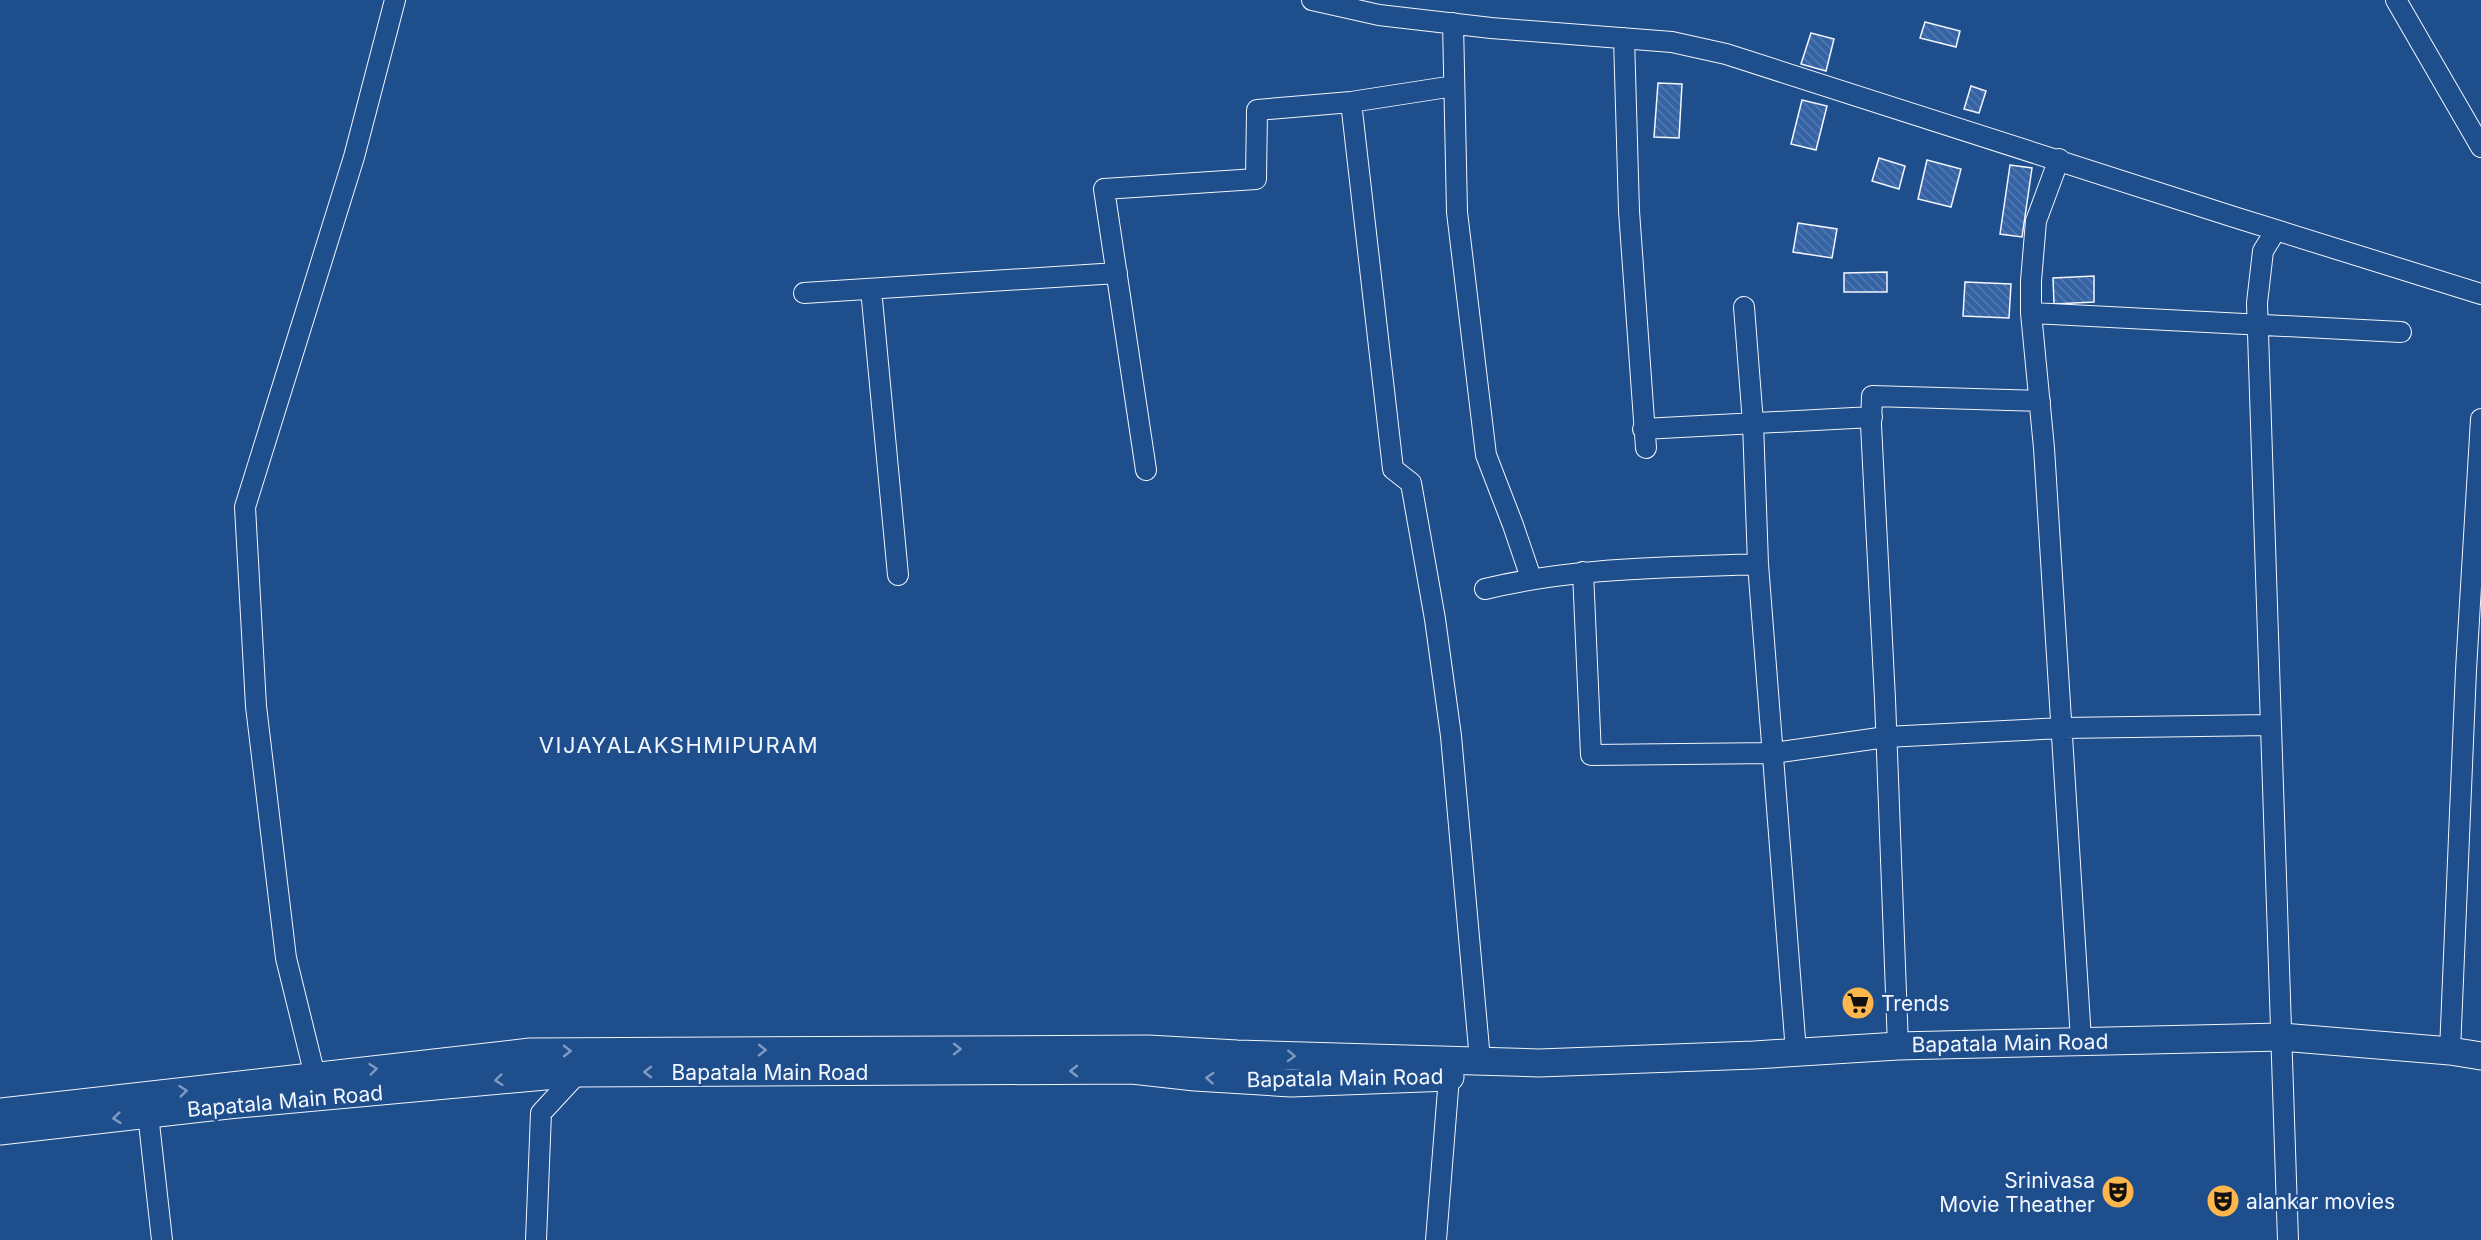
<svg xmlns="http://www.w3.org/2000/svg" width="2481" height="1240" viewBox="0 0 2481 1240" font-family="Inter,sans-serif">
<defs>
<pattern id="building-back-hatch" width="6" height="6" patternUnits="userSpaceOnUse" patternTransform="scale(1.5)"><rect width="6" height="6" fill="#3563a3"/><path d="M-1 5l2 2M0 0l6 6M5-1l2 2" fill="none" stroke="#537ab1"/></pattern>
</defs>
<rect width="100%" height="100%" fill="#1f4e8c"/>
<path fill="url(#building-back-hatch)" stroke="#f2f6ff" stroke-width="1.5" d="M1925 22 1960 31 1956 47 1920 38Z
M1811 33 1834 39 1826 71 1801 64Z
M1658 83 1682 84 1679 138 1654 137Z
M1971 86 1986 91 1979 113 1964 109Z
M1802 100 1827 106 1816 150 1791 144Z
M1879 158 1905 166 1899 189 1872 181Z
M1927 160 1961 169 1951 207 1918 199Z
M2010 165 2032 168 2022 237 2000 234Z
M1798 223 1837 229 1832 258 1793 252Z
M1887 272V292H1844V273Z
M2094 276V302L2054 304 2053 278Z
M1965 282 2011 284 2009 318 1963 316Z"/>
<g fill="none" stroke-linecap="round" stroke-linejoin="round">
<g stroke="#f2f6ff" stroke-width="22">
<path id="minor" d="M1312 0 1379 15 1491 28 1672 42 1726 54 2234 217 2481 294
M2396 0 2481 147
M1453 23 1457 212 1486 455 1513 525 1531 578
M1624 38 1629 211 1646 448
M1351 102 1393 469 1411 483 1435 619 1451 736 1480 1060
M2059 159 2036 221 2031 281V313L2044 448 2081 1040
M2276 230 2263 251 2257 303 2288 1240
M871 289 898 575
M804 293 1117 273
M1744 307 1753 423 1758 564 1796 1052
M2031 313 2401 332
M1643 429 1872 417
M1146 470 1104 189 1256 179 1257 110 1351 102 1454 86
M1583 572 1591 755 1773 753 1886 737 2062 728 2270 725
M1485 589C1575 567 1667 568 1758 564
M1898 1046 1885 699 1871 425 1872 396 2040 401
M2450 1051 2466 670 2481 419
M315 1076 286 958 256 706 245 507 354 157 395 0
M148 1114 162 1240
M536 1240 541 1113 578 1073
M1436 1240 1449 1077 1446 1065"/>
</g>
<g stroke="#f2f6ff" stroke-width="29">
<path id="secondary" d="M0 1112 530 1052 1148 1049 1237 1054 1539 1063 1754 1055 1898 1046 2281 1037 2450 1051 2481 1056
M0 1131 228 1105 578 1073 1132 1070 1195 1077 1291 1083 1450 1077"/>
</g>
<use href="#minor" stroke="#1f4e8c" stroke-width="20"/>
<use href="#secondary" stroke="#1f4e8c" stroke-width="27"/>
</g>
<defs><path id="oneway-chevron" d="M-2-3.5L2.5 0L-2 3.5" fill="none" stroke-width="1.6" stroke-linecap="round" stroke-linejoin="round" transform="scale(1.5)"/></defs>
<g stroke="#7e9ac0">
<use href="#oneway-chevron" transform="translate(957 1049)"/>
<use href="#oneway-chevron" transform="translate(762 1050)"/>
<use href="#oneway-chevron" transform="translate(567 1051)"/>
<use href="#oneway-chevron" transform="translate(1291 1056) rotate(2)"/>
<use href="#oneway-chevron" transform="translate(373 1069) rotate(-6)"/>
<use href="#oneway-chevron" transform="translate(1074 1071) rotate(180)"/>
<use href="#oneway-chevron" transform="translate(648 1072) rotate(180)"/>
<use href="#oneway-chevron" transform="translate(1210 1078) rotate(-176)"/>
<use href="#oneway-chevron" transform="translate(499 1080) rotate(174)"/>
<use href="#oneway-chevron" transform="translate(183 1091) rotate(-6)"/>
<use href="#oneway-chevron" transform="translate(117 1118) rotate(174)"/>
</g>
<defs>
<g id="supermarket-disc" transform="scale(1.725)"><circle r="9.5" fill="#ffb74d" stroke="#1f4e8c"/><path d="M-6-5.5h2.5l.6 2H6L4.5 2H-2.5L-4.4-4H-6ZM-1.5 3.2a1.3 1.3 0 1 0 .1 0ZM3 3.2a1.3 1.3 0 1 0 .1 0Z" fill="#111"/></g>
<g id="theatre-disc" transform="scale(1.725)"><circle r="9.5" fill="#ffb74d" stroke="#1f4e8c"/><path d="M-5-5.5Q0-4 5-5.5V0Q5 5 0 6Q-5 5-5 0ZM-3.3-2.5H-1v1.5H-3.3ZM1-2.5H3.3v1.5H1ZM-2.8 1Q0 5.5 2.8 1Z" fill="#111"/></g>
</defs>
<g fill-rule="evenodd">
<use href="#supermarket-disc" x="1858" y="1003"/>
<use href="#theatre-disc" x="2118" y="1192"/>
<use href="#theatre-disc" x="2223" y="1201"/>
</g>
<g text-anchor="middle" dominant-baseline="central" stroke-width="4.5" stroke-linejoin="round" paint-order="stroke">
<g font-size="21" fill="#f2f6ff" stroke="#1f4e8c" text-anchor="start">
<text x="1881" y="1003">Trends</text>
<text x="2095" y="1180" text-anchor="end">Srinivasa<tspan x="2095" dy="24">Movie Theather</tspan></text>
<text x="2246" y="1201">alankar movies</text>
</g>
<g font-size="21" fill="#f2f6ff" stroke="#1f4e8c">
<text transform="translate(2010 1043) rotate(-1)">Bapatala Main Road</text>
<text x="770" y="1072">Bapatala Main Road</text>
<text transform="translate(1345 1078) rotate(-1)">Bapatala Main Road</text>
<text transform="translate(285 1101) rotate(-5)">Bapatala Main Road</text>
</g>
<g font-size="22" letter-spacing="1.5" fill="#f2f6ff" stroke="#1f4e8c">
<text x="679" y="745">VIJAYALAKSHMIPURAM</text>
</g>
</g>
</svg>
